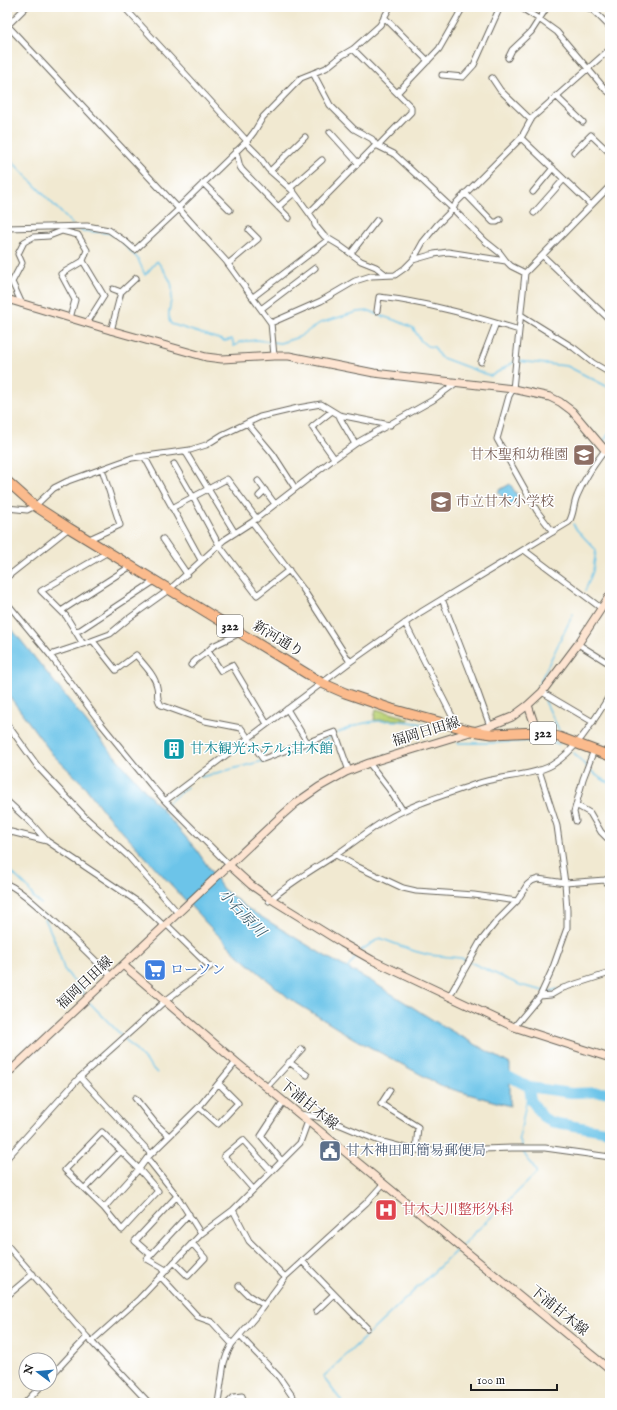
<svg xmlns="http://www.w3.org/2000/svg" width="617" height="1410" viewBox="0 0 617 1410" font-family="'IM FELL English','Noto Serif JP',serif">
<rect width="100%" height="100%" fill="#fff"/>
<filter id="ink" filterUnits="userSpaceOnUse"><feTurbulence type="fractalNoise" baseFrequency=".025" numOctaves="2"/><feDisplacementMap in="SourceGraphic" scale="8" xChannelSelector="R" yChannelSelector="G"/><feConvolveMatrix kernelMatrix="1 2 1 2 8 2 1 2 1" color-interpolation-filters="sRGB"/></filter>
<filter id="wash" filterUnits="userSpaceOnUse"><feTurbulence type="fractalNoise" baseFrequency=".012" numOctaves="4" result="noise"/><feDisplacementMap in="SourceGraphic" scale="16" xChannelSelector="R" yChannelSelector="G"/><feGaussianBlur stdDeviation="0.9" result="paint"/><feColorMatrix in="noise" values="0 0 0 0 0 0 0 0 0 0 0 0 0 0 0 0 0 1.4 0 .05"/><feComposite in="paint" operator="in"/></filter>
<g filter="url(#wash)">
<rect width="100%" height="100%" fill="#f1e9d1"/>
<path fill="#bcd378" stroke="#6c784a" d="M376 709 408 718 409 720H374Z"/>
<path fill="#6cc4e9" stroke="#447082" d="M510 484 521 501 509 508 498 491Z
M7 623 100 739 196 849 223 889 247 908 325 956 371 981 441 1025 510 1064V1106L444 1087 353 1038 290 999 237 954 210 927 105 813 83 784 53 755 7 693Z"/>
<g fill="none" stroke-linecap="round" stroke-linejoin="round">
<path stroke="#6cc4e9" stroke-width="1.5" d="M7 156 72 224
M77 228 83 231 109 233 112 235
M123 243 138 259 145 275 157 261C162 268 168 275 171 283 176 295 164 315 171 324L225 341 232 339 234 346 238 344 239 342 257 340 280 343 299 337 320 323 357 312 370 311 379 315 400 322 413 328 421 341 427 346 434 347 440 357 491 376 514 362
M517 361 567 366 610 388
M604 441 610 432
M573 524 577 530 596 550 593 571 585 591
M538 686 573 614
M545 701 559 730
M338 733C369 715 403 720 437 727
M458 743H491L547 740 559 744
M574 753C583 763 598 780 610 783
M273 758 316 745 334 735
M201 777 263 761
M159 810 187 787
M7 868 27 887 34 898 41 904
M43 914 56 944 64 969 84 994
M360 951 380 938 414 951 429 955 461 958 520 985 549 992 557 989
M347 969 358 954
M90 1003 121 1035
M125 1039 157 1073
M522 1146 519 1139 529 1087
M462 1245 536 1174V1171L525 1155 523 1150
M343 1403 323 1377 458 1249"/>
<path stroke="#6cc4e9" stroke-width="10" d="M498 1071 529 1087 571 1093 610 1092
M529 1087 531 1100 543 1117 551 1122 610 1132"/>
</g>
</g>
<g filter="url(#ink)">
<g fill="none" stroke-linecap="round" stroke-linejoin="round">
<g stroke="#67645b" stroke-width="7">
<path id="street" d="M124 7 247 141 248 145 258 155 268 169 293 191 309 213 314 220 315 225 324 236 339 245 361 261 376 267 385 274
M520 7 539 19 557 32 605 89 610 93
M587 7 593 10 610 27
M384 17 428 61
M7 25 179 209 226 261 271 323 274 356
M7 26 26 7
M353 49 411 107V112L378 146
M508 58 512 50 531 32 547 7
M313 73 330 105 354 129 372 139 376 145
M442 75 463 77 474 65 500 7
M492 78 500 90 531 120
M397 93 439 49 463 7
M556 96 583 122
M330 132 358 163
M521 138 591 205
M236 151 240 167 242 170 289 218
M574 152 591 135 610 153
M270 171 305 137
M203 183 230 210
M290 188 322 160
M533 192 553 168
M465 193 493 222H497L500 220
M278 207 294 193
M178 208 247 141 254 132 263 117 301 78 326 68 341 56 353 49 380 25 390 7
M309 213 376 145 394 154 453 209 485 241 500 253 506 261
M534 213 564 179
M7 228 87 226 109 230 126 242 135 250 179 209
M351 253 377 220
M543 256 610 320
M413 260 434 254 448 252 506 261 511 266 525 273
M228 264 258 239 249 230
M113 289 121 292
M253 297 329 239
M22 304 12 282 22 263 18 254 24 242 33 237 49 236 62 231 78 235 87 250 83 261 104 296 87 323
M261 309 315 268
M377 311 379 297C426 302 473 316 519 330
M521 315 574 348 593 363 610 373
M70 318 75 300 61 274 83 261
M271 323 321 301 355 281 371 276 395 275 405 268 413 260 423 242 437 225 453 209 456 203 521 138 532 118 610 49
M111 331 121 292 136 278
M481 362 496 323
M332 411 312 427 334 458
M339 415 340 418 355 444
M247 423 273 454 295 488
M185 451 235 533
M144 456 201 560
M174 464 193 497 219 545 257 595 289 570
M258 481 275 504
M259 496 265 490
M7 508 27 510 35 506 54 488 68 481 132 458 190 450 206 445 222 435 260 417 298 408 321 404 339 415 390 425
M172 508 227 479 257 519
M252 522 303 589 350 662
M553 532 537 511 497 439 509 396 513 389 525 273 610 186
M163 539 187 574
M87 540 120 525 102 469
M524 550 601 608
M108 552 41 591 66 616 83 644 110 634 128 619 170 589 224 540 252 522 331 461 358 442 433 400 456 383
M7 577 69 528
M442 599 473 679 490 726
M7 603 50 655 102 725 151 785 165 801 229 865
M61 611 131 566
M405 623 452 716 450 724
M75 631 80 630 156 580
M240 633 213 646 208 651 221 671 232 665 267 724
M93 641 116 670 136 655C143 664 155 675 157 687 159 695 155 697 161 705L205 721 241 728 263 759 335 732 349 771
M578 644 610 664
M50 655 83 644
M191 665 196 660 208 651
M542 692 593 722
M287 709 307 742
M7 724 39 768 85 817 129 857 178 913
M369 763 389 789 403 811
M7 801 31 823 47 841 141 904 164 926
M165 801 350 662 421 612 569 522C574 514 573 505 577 496 585 476 598 460 610 443
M576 805 590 813 601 832 610 841
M576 821 574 812 576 805 583 779 594 750
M7 831 47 841
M336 855 358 867 403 888 416 891 474 895 517 901
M605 880 610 887
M7 884C21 890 32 902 44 912 67 932 89 954 111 976
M269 901C289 883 312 870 334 856 351 845 366 832 384 821 412 804 445 795 476 784 498 776 533 776 552 765 578 749 594 720 610 695
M166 924 210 967
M540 996 551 995 563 988 610 973
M449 997 480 942 496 922 517 901 527 885 532 881 538 879 565 883 605 880 610 878
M514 1027 540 996 552 970 567 928V910L565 883 557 826 539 770
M289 1062 307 1075
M80 1077 151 1154
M267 1087 302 1049
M390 1090 381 1104 418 1127 416 1150
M135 1098 156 1124 169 1136
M199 1107 218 1124 238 1103 219 1084
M300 1114 324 1118 379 1141 409 1149 424 1151 512 1148H545L610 1157
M102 1132 139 1169 158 1191 122 1230 104 1208 65 1170Z
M7 1158 80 1077 165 1001 211 966
M147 1158 177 1196 201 1234
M281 1160 261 1136 284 1101
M85 1188 121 1151
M253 1189 224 1156 243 1140 271 1171
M104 1208 139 1169 147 1158 199 1107 236 1062
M233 1210 249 1241 285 1277
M7 1245 87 1337
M151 1255 135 1241 177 1196
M302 1261 367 1328
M174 1262 188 1276 205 1258 192 1243
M166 1270 147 1259 189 1214
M161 1277 198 1317 212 1322 232 1344
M239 1286 248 1295 264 1305
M7 1296 33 1274
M316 1311 334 1294
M240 1336 279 1377 297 1403
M92 1341 139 1299 201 1234 233 1210 300 1143 308 1121
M50 1377 87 1337 149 1403
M25 1403 43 1384
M218 1403 224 1363 227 1354 232 1344 256 1316 285 1277 366 1203 384 1183
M228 1403 234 1397 242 1396 244 1403"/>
</g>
<g stroke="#67645b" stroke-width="9">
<path id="secondary" d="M7 299 110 330 206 357 222 359 274 356H289L374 373 513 389 550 397 560 402 572 411 610 456
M528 705 537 732
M229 865 251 885 271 899 342 943 372 960 514 1027 610 1058
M123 965 236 1062 610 1370
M7 1074 279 818 296 803 319 787 346 772 369 763 490 726 512 717 528 705 542 692 578 644 610 595"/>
</g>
<g stroke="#67645b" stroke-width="11">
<path id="highway" d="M7 481 35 506 69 528 322 683 345 693 392 709 472 731 492 734 537 732 559 737 610 756"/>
</g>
<use href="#street" stroke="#fff" stroke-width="5"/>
<use href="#secondary" stroke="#fde4d1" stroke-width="7"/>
<use href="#highway" stroke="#fbbb8d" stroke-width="9"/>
</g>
</g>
<defs>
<g id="school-square" transform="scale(1.15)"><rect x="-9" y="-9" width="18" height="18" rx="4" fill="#8d6e63" stroke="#fff"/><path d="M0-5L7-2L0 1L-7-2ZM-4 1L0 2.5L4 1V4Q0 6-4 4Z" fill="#fff"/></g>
<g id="building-square" transform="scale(1.15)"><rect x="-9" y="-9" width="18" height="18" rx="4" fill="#0f9aa8" stroke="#fff"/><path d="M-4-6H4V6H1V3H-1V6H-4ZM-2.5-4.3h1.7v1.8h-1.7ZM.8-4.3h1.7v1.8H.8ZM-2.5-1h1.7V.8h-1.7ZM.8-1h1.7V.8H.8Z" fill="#fff"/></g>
<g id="supermarket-square" transform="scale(1.15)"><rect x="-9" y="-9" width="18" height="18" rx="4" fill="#3f7fe0" stroke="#fff"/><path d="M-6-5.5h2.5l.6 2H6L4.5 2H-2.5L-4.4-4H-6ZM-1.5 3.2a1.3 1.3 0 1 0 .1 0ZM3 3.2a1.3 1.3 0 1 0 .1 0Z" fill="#fff"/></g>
<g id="civic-square" transform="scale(1.15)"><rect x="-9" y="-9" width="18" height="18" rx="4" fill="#5c6f8a" stroke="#fff"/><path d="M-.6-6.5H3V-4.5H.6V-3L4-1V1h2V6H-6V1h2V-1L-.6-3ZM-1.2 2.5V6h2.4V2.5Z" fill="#fff"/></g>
<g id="hospital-square" transform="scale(1.15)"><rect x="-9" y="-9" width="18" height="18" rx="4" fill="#e0444e" stroke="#fff"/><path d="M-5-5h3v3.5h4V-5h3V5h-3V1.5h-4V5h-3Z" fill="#fff"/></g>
</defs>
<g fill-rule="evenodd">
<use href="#school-square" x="584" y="455"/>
<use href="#school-square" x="441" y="502"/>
<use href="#building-square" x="174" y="749"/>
<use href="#supermarket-square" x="155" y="970"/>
<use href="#civic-square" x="330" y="1151"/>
<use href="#hospital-square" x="386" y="1210"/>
</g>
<g text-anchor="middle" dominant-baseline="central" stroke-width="3" stroke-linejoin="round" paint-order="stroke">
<g fill="#fff" stroke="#606060" stroke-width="1">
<rect x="217" y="615" width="26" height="22" rx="3"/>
<rect x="530" y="722" width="26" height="22" rx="3"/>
</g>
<g font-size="13" font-weight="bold" fill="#1c1c1c">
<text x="230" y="626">322</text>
<text x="543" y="733">322</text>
</g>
<g font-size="14" fill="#785e54" stroke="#fff" text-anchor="end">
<text x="568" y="455">甘木聖和幼稚園</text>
<text x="456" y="502" text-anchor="start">市立甘木小学校</text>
</g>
<g font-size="14" fill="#1c1c1c" stroke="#fff">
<text transform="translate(278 639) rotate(31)">新河通り</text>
<text transform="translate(426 732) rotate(-17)">福岡日田線</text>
<text transform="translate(85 983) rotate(-43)">福岡日田線</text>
<text transform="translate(309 1105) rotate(39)">下浦甘木線</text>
<text transform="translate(559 1311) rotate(39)">下浦甘木線</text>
</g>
<g font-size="14" fill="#0d838f" stroke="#fff" text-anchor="start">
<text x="190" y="749">甘木観光ホテル;甘木館</text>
</g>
<g font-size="14" fill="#366cbe" stroke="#fff" text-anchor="start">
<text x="170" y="970">ローソン</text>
</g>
<g font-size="14" fill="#4e5e75" stroke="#fff" text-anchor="start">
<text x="346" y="1151">甘木神田町簡易郵便局</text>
</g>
<g font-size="14" fill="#be3a42" stroke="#fff" text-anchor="start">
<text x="402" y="1210">甘木大川整形外科</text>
</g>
<g font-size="15" font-style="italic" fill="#3c5f6e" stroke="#fff">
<text transform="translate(242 913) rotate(46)">小石原川</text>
</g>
</g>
<rect width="617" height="1410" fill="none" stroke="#fff" stroke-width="24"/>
<g transform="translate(38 1372) rotate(286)"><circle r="19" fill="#ffffff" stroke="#a4a4a4"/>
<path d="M0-3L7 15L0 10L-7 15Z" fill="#1f6fb2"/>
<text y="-6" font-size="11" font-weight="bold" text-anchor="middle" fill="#1c1c1c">N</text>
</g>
<path d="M471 1384v6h86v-6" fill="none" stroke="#1c1c1c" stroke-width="2"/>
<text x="477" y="1384" font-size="12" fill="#1c1c1c" stroke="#ffffff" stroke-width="3" paint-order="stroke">100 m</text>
</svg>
